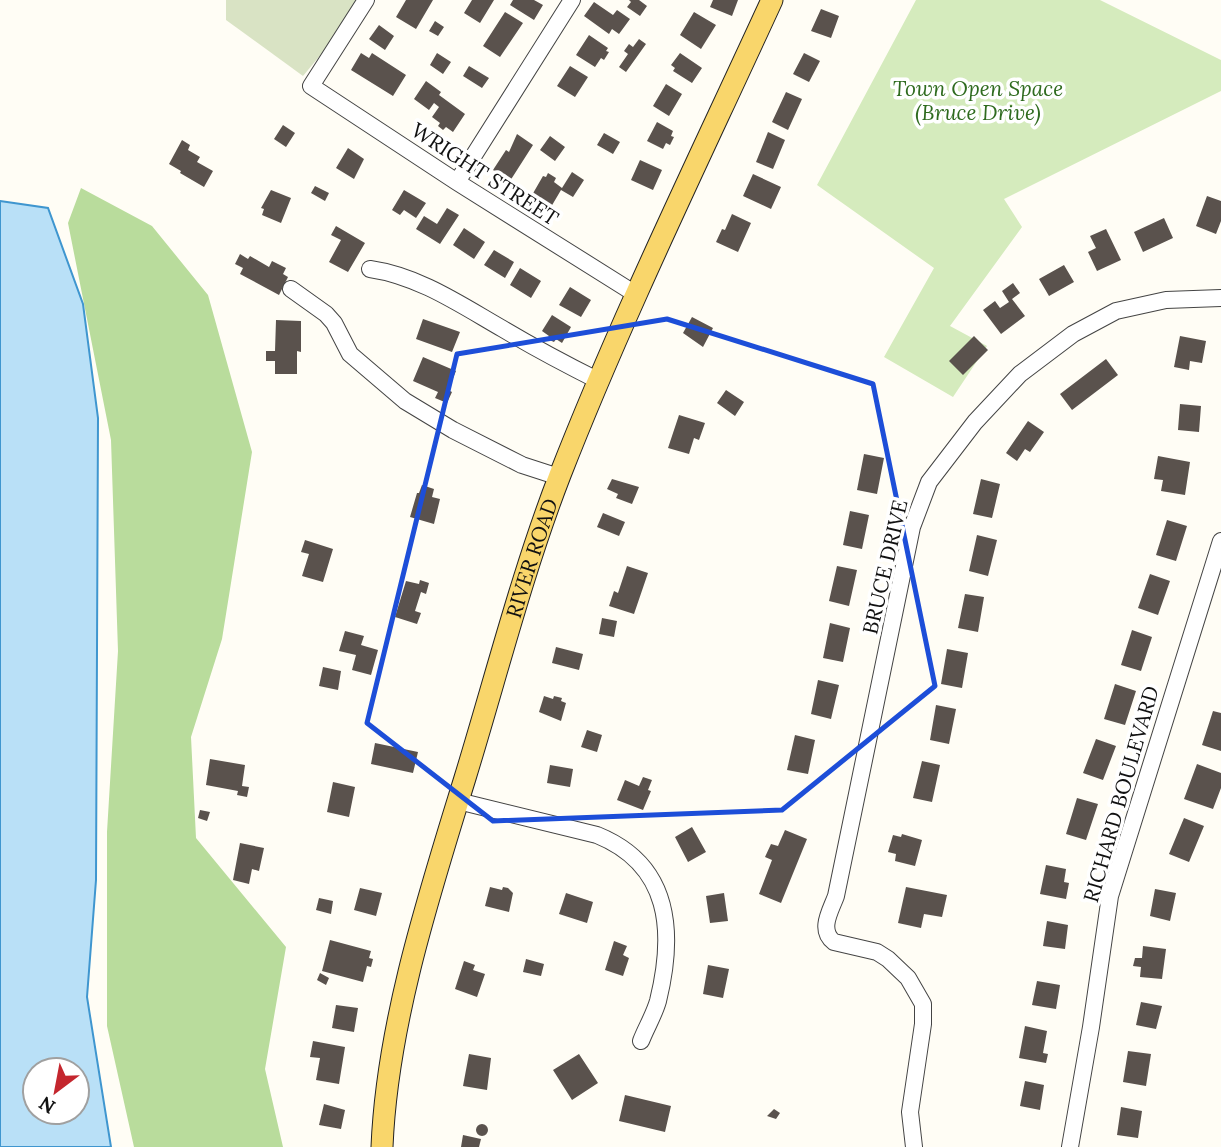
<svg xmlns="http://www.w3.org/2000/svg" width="1221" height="1147" viewBox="0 0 1221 1147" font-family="Lora,serif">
<rect width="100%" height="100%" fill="#fffdf5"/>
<path fill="#d5ebbd" d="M916 0H1100L1221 60V91L1004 199 1022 227 950 326 987 346 953 397 884 357 934 268 817 185Z"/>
<path fill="#b9dc9c" d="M81 188 152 226 208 295 252 452 222 639 191 737 196 838 286 947 265 1069 283 1147H134L107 1026V832L118 651 111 440 68 223Z"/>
<path fill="#d9e3c4" d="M226 0H357L323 52 303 76 226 20Z"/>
<path fill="#b9e0f7" stroke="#3f96cf" stroke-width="2" fill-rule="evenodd" d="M0 201 48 208 83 304 98 418 96 880 87 997 111 1147H0ZM35 1070H77V1112H35Z"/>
<path fill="#5a524d" d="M406 0H433L416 29 396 17Z
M472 0H494L480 23 464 13Z
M513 0H534L543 5 534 20 510 5Z
M629 0H639L647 6 640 16 627 7 631 2Z
M713 0H738L732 16 710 7Z
M594 2 613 15 617 10 630 19 619 34 612 29 609 34 584 16Z
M821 9 839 16 831 38 811 31Z
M505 12 523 23 500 57 483 46Z
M694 12 716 25 701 49 680 35Z
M435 21 444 27 438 36 429 31Z
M379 25 394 36 385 50 369 39Z
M589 35 608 48 606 51 609 52 604 60 601 58 595 67 576 55Z
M639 39 646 44 626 72 619 67 628 54 624 51 629 44 633 47Z
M361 53 369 58 372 53 406 75 393 96 351 70Z
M437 53 451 62 443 74 430 65Z
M680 53 702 68 692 83 673 71 675 68 671 65Z
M804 53 820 61 809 82 793 74Z
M469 66 489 78 482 88 463 76Z
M570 66 588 77 575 97 557 86Z
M426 81 441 92 439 95 465 114 453 132 446 127 443 130 438 126 440 123 432 117 439 107 434 103 429 110 414 99Z
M666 84 682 94 669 116 653 106Z
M786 92 802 99 788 130 772 122Z
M657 122 673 131 671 136 674 137 670 145 666 143 663 149 647 141Z
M283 125 295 133 286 147 274 139Z
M768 132 785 140 773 169 756 162Z
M604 133 620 142 613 154 597 145Z
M517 134 533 145 510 181 493 170 506 150 509 152Z
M550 136 565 147 555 161 540 150Z
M182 140 190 145 188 150 200 157 197 162 213 171 204 187 180 173 181 171 169 164Z
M348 148 364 159 354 179 336 168Z
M640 160 662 170 653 190 631 180Z
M572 172 584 180 573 197 561 190 551 207 538 201 539 199 532 195 543 176 546 177 548 173 556 178 554 182 562 188Z
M753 174 781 187 771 209 743 196Z
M315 186 329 193 325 201 311 193Z
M271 190 291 198 281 223 262 215 264 209 261 208Z
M404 190 426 203 416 218 404 210 400 215 392 210Z
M1207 196 1221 201V221L1216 234 1196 226Z
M447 208 459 215 440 244 416 229 424 216 437 224Z
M732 214 751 223 738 252 716 242 722 229 725 230Z
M1164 218 1173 238 1143 252 1134 232Z
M336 226 365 243 348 272 329 262 341 240 331 235Z
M464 228 485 242 474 259 453 245Z
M1106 229 1121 260 1097 271 1088 252 1096 248 1090 236Z
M494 250 514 262 505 278 484 265Z
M240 254 248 259 250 256 269 267 272 261 286 268 283 274 288 277 279 295 240 274 243 268 235 264Z
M1064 265 1074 282 1049 296 1039 279Z
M520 268 541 281 531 298 510 285Z
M1013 283 1020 293 1012 299 1025 316 1001 334 983 310 995 301 1000 308 1009 302 1002 291Z
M570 287 591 300 581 317 559 305Z
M552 315 571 327 562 343 556 339 554 342 547 339 549 336 542 331Z
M692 317 713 328 703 347 683 333Z
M423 319 460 332 452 352 416 339Z
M276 320 301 321V352L297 351V374H275V361H266V351H275Z
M974 336 988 350 963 375 949 361Z
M1180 336 1206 341 1202 363 1190 361 1189 370 1174 367Z
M423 357 456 371 448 390 452 392 447 403 435 398 438 392 413 381Z
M1106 359 1118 375 1072 410 1060 394Z
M726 390 744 402 735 416 717 403Z
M1180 404 1201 406 1199 432 1178 430Z
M679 415 705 423 699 440 694 438 689 454 668 448Z
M1028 421 1044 432 1030 452 1025 449 1017 461 1006 453Z
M864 454 884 458 877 494 857 490Z
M1158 456 1190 462 1185 495 1161 491 1163 480 1154 479Z
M612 479 639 487 632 504 616 498 618 494 607 489Z
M981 479 1000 484 992 518 973 514Z
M422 485 434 489 432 497 440 499 434 524 410 517 417 493H419Z
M850 511 869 515 862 549 843 545Z
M603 513 625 522 619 536 597 527Z
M1167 520 1187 526 1176 561 1156 555Z
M977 535 997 540 988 576 969 571Z
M305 540 333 549 323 582 302 576 309 554 301 552Z
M627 566 648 573 634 614 609 606 614 591 618 593Z
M837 566 857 570 849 606 829 601Z
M1150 574 1170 581 1158 615 1138 608Z
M420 580 429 583 426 594 421 592 415 611 421 613 417 624 395 617 406 581 419 584Z
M965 594 984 597 978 632 958 628Z
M602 618 617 621 614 637 599 634Z
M830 623 850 628 843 662 823 658Z
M1132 630 1152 637 1141 671 1121 665Z
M345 631 364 636 361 645 378 650 371 675 352 670 356 655 339 651Z
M556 647 583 654 579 670 552 663Z
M947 649 968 653 962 688 941 684Z
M323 667 341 671 338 690 319 686Z
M818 680 839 685 831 719 811 714Z
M1115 684 1136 691 1125 725 1104 719Z
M544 696 553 699 554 696 562 698 561 701 566 703 561 721 539 712Z
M936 705 956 709 949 744 930 740Z
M1213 711 1221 713V751L1202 745Z
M587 730 602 735 597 752 581 747Z
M795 735 815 740 808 774 787 770Z
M1096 739 1116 746 1103 780 1083 773Z
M375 743 418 752 413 773 371 764Z
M210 759 245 765 242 786 249 787 247 797 237 795 238 791 206 785Z
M922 761 940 765 932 802 913 798Z
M1197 764 1221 773V788L1213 809 1184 799Z
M550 765 573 769 570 787 547 783Z
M643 777 652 780 648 790 651 791 643 810 617 800 625 780 639 786Z
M333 782 355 787 349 817 327 812Z
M1077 798 1098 804 1086 840 1066 834Z
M200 810 210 812 207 821 198 818Z
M1184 818 1204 826 1189 862 1169 854Z
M692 827 706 852 688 862 675 837Z
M785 830 807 839 781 903 759 894 772 860 765 857 771 844 778 846Z
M902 834 922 840 915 866 895 861 896 854 888 852 893 835 901 837Z
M240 843 264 848 259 871 252 869 249 884 233 880Z
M1046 865 1066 869 1064 882 1069 883 1066 899 1040 894Z
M490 887 502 890 503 887 508 888 513 893 509 912 485 906Z
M906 887 947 895 942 917 924 914 921 928 898 923Z
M360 888 382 893 376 916 354 910Z
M1155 889 1176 893 1170 921 1150 916Z
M566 893 593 902 587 923 559 914Z
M724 893 728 921 710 923 706 896Z
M319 898 333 901 331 914 316 910Z
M1047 921 1068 925 1065 949 1043 946Z
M330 940 371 951 369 958 373 959 371 967 367 966 363 982 322 971Z
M614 941 627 946 623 955 629 958 623 976 605 970Z
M1143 946 1166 949 1162 979 1140 977 1141 967 1133 966 1135 958H1142Z
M526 959 544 964 541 976 523 972Z
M464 961 475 965 473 970 485 974 477 997 455 989Z
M708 965 729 969 723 998 703 994Z
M320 973 329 978 326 985 317 980Z
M1037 981 1060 985 1056 1009 1032 1005Z
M1141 1002 1162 1006 1156 1029 1136 1025Z
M336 1005 358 1008 354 1032 332 1028Z
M1025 1026 1047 1031 1043 1053 1048 1054 1046 1063 1019 1058Z
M313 1041 345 1047 339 1084 316 1080 320 1058 310 1057Z
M1128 1051 1151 1054 1146 1086 1123 1082Z
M469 1054 491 1058 487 1090 463 1086Z
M579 1054 598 1083 572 1100 553 1070Z
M1025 1081 1044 1085 1040 1110 1020 1106Z
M625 1095 671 1106 665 1132 619 1121Z
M324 1104 345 1110 341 1129 319 1125Z
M1121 1107 1142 1111 1138 1138 1117 1135Z
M774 1109 780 1113 776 1119 767 1116Z
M476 1130a6 6 0 1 1 12 0a6 6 0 1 1-12 0Z
M463 1135 481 1139 479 1147H461Z"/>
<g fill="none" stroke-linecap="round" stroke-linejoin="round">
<g stroke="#444" stroke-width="18">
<path id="minor" d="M366 0 311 86 457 182 637 295
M457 182 572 0
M370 269C419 276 461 305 503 329 535 348 567 365 599 381
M291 289 326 314 334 323 350 354 405 401 453 430 522 465 559 477
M458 801 597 835C671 865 675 932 658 1001 654 1015 646 1028 641 1041
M914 1147 910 1112 923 1024V1004L908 978 888 959 877 952 834 942C818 930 831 910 836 896L912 527 929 482 975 422 1020 374 1073 334 1116 311 1166 300 1221 298
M1070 1147 1091 1027 1110 896 1221 541"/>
</g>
<g stroke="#222" stroke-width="23">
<g id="major">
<path id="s1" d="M382 1147C387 1024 429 895 465 778 496 677 522 573 560 475 623 314 700 157 772 0"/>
</g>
</g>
<use href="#minor" stroke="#fff" stroke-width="16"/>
<use href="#major" stroke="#f9d66b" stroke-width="21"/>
</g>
<path fill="none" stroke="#1d4ed8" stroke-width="5" stroke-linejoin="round" d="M667 319 873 384 935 686 782 810 493 821 367 723 457 354Z"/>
<g text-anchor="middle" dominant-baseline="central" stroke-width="7" stroke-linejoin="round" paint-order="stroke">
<g font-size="21" font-style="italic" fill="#2f6b1f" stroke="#fff">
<text x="978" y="88">Town Open Space<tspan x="978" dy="24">(Bruce Drive)</tspan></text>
</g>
<g font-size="21" fill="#111" stroke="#fff">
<text transform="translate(485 174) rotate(33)">WRIGHT STREET</text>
<text stroke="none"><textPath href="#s1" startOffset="609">RIVER ROAD</textPath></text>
<text transform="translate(885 567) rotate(-77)">BRUCE DRIVE</text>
<text transform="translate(1121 794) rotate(-74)">RICHARD BOULEVARD</text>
</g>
</g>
<g transform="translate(56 1091) rotate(212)"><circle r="33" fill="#ffffff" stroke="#a0a0a0" stroke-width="2"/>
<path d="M0-5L12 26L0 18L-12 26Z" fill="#c4262e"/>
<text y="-10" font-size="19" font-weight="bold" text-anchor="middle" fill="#111111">N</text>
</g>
</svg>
